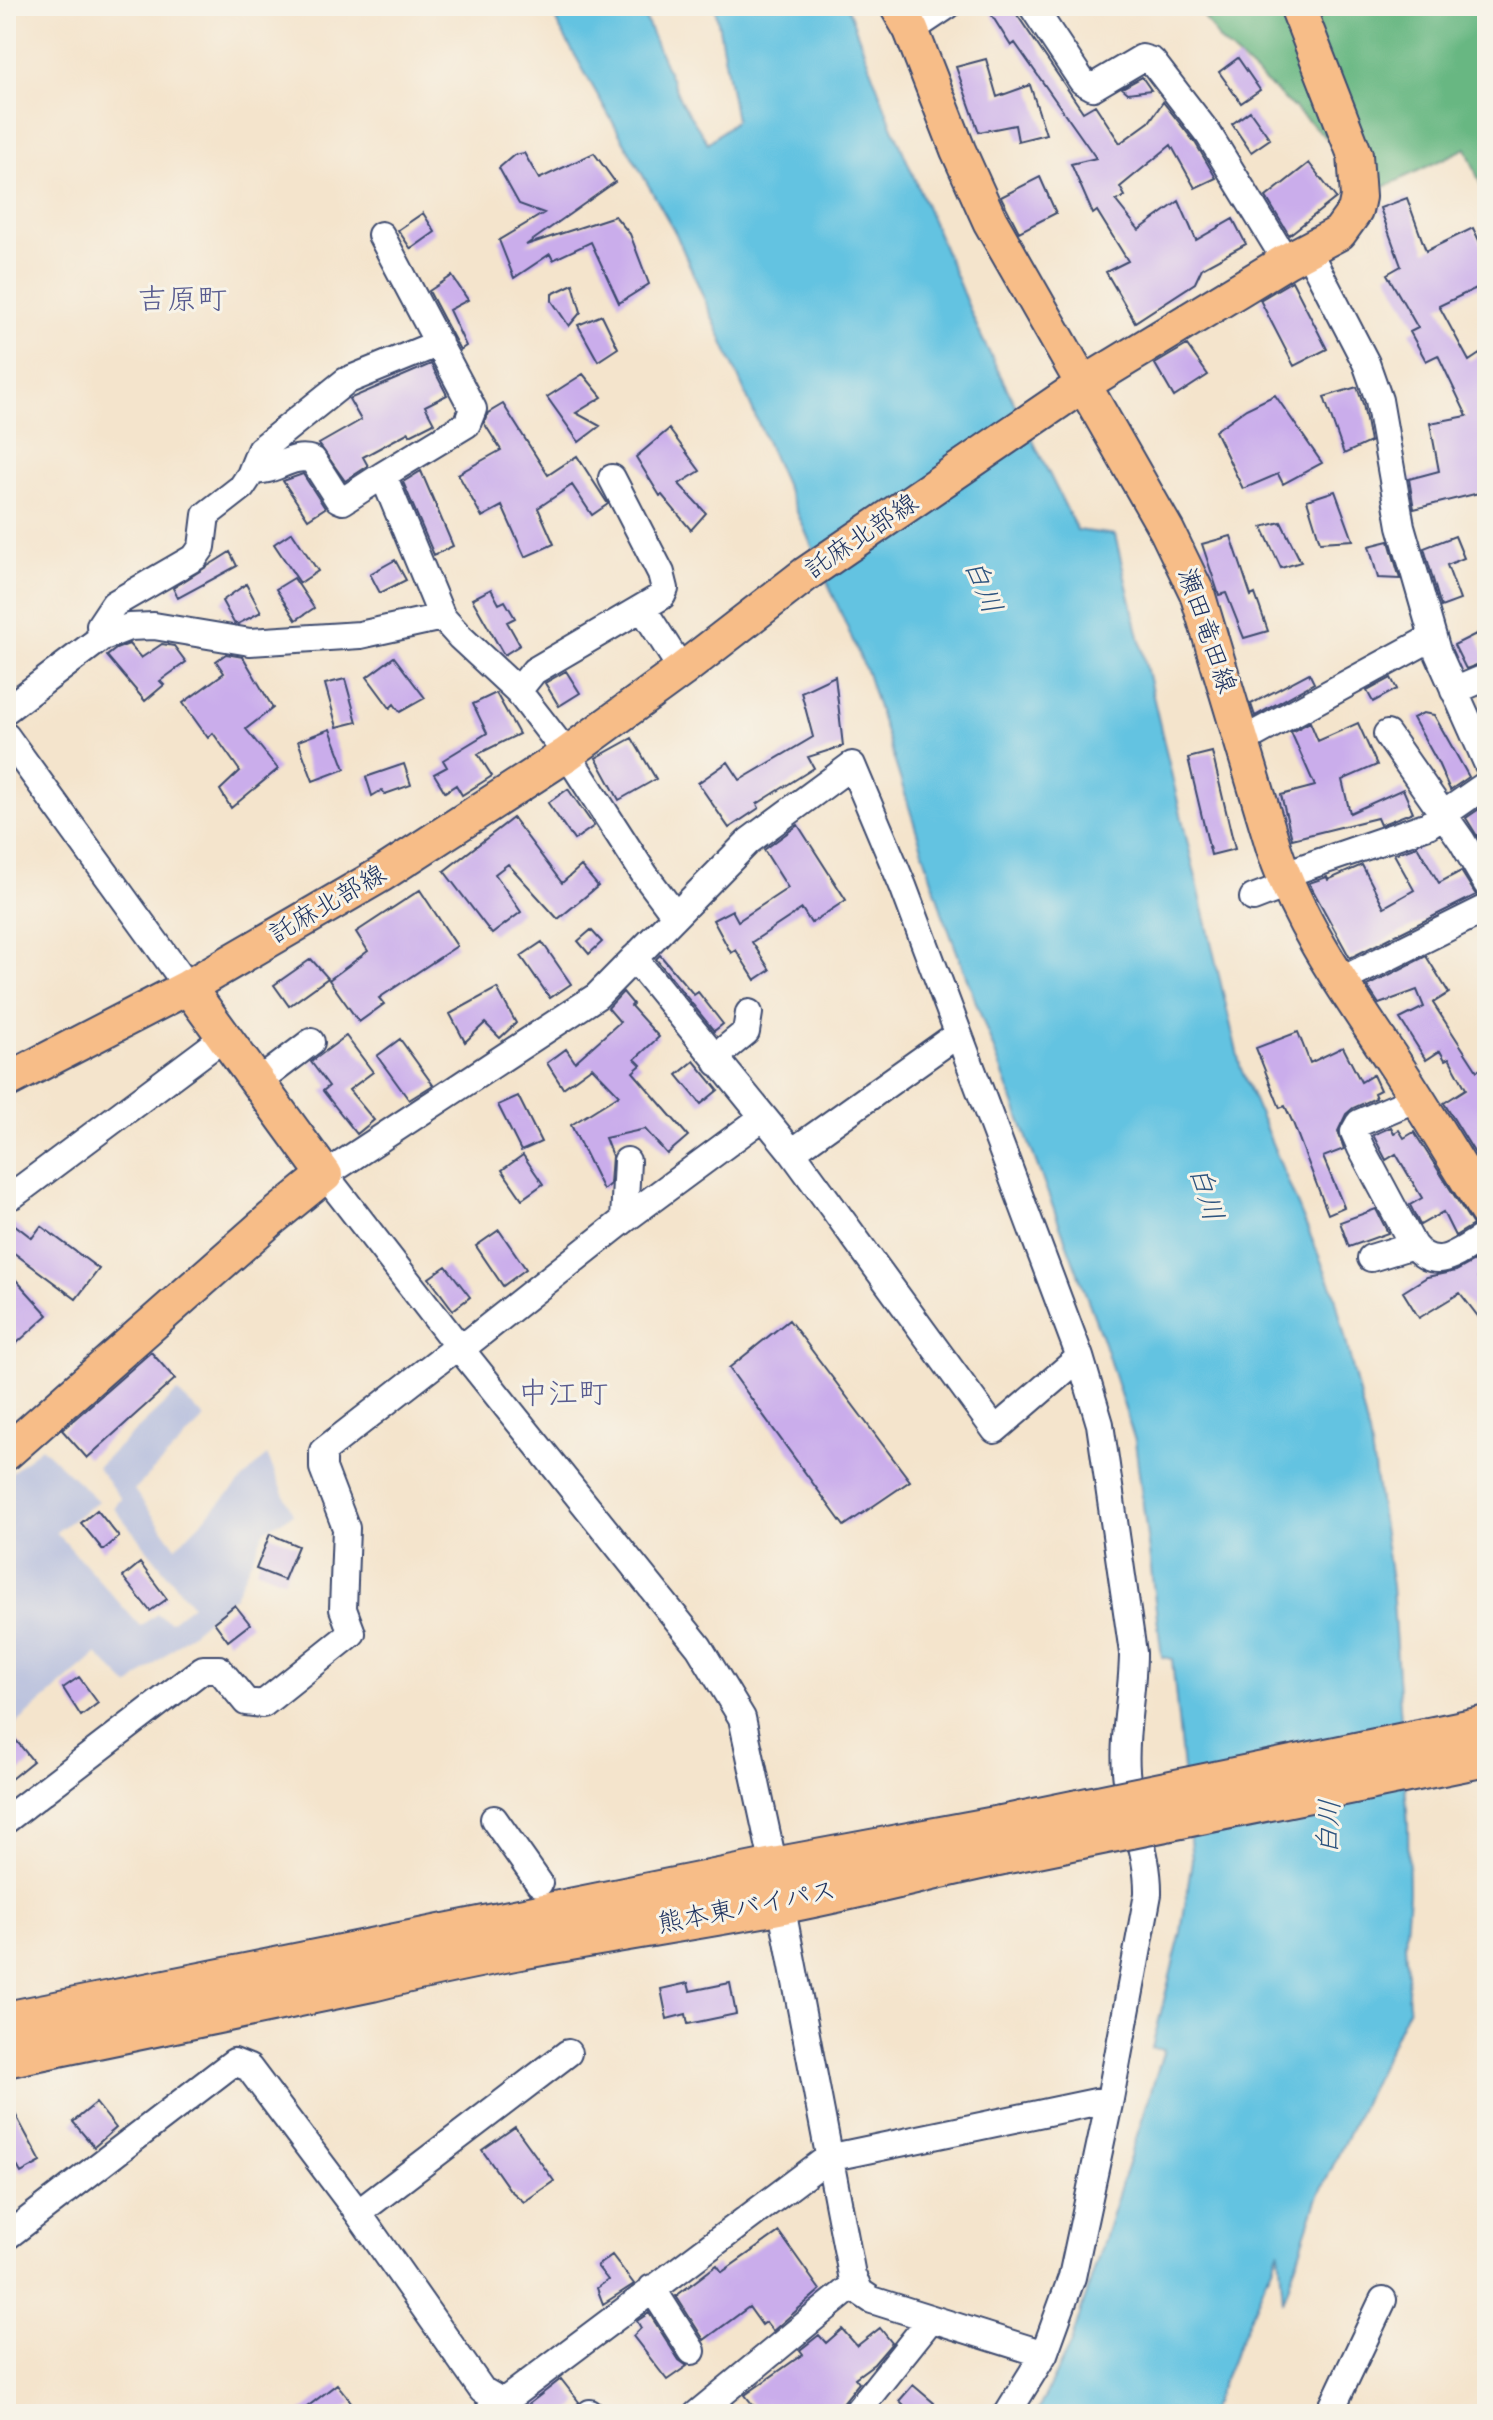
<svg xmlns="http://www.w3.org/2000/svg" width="1493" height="2420" viewBox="0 0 1493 2420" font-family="Mynerve,'Klee One',sans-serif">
<rect width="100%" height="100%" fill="#f7f3e8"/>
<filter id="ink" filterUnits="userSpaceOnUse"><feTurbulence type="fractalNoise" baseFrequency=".0125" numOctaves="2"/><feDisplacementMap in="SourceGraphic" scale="16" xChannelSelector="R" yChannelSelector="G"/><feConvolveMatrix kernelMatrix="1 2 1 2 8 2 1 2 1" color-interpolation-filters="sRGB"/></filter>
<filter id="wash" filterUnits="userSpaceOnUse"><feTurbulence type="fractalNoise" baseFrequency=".006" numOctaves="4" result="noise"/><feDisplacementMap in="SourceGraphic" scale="32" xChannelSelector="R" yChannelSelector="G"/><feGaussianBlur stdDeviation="1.8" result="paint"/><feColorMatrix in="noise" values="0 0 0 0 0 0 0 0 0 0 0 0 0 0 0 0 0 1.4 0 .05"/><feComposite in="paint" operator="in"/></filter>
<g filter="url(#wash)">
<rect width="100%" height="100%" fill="#f4e4cc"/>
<path fill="#bcc3de" d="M177 1392 205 1418 134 1490 176 1547 267 1455 293 1514 265 1530 235 1596 129 1686 97 1654 6 1733V1478L41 1447 98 1501 56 1532 140 1626 157 1614 170 1622 192 1605 114 1508 121 1499 97 1467Z"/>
<path fill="#68b782" stroke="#427370" stroke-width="2" d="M1197 6H1487V201L1466 148 1382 188 1220 41Z"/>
<path fill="#63c3e1" stroke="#3f79a0" stroke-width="2" d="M551 6H640L681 102 708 143 736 120 715 6H847L891 123 981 336 1077 530 1115 535 1241 1069 1334 1292 1369 1435 1392 1586 1408 1826 1409 1893 1405 1944 1409 2007 1318 2197 1283 2302 1279 2250 1209 2414H1036L1071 2343 1164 2050 1152 2048 1181 1932 1192 1860 1172 1659 1162 1657 1135 1441 1103 1340 942 912 867 673 676 234 558 25Z"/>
<g id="blocks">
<path fill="#caadeb" d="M986 6H1011L1083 112 1095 105 1120 143 1149 122 1163 102 1196 144 1216 178 1195 188 1171 145 1120 187 1125 196 1116 201 1139 230 1179 201 1196 240 1233 219 1246 244 1202 268 1195 283 1135 322 1106 272 1128 261 1097 211 1093 214 1071 164 1096 158 1015 43 1011 46Z
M1238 58 1260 90 1241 103 1219 72Z
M986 59 997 97 1030 85 1046 134 1018 141 1015 125 979 132 956 67Z
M1142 77 1151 90 1128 93 1122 88Z
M1250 111 1270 139 1251 152 1232 124Z
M524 153 539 179 594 153 615 182 526 245 615 216 630 234 649 284 619 303 591 242 553 260 550 254 514 278 499 240 544 213 519 204 499 168 514 155Z
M1309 163 1336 198 1289 235 1266 197Z
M1040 177 1056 213 1019 232 1001 197Z
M1407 198 1426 251 1473 228 1487 257V283L1439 306 1469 361 1487 349V491L1414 509 1409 479 1439 471 1430 423 1467 416 1438 355 1426 361 1410 332 1418 328 1387 274 1401 266 1380 208Z
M423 213 435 232 411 249 398 230Z
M452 276 468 300 449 310 466 346 460 350 429 291Z
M1292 281 1327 349 1294 366 1260 300Z
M573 284 581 312 569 326 552 301V294Z
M602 315 618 348 598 361 578 325Z
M1187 345 1208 375 1174 397 1155 364Z
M431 364 447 395 425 406 434 423 410 435 409 432 363 457 368 466 345 481 319 444 361 420 349 399Z
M583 374 602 397 576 413 600 426 579 442 547 397Z
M1357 387 1363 404 1370 442 1344 454 1324 397Z
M1275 395 1322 463 1283 484 1278 474 1243 489 1215 431 1246 409Z
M503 404 548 475 577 456 608 504 592 515 572 485 538 508 554 544 525 557 502 506 482 517 458 474 501 450 484 423 488 413Z
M669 429 700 471 679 484 706 513 691 530 662 495 660 496 636 457Z
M421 471 453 546 434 555 403 482Z
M303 474 325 508 308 519 283 481Z
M1335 491 1353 540 1320 542 1307 500Z
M1281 522 1301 562 1281 568 1262 527Z
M292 532 318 571 300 583 274 544Z
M1231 536 1251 596 1255 594 1268 631 1244 638 1226 593 1219 595 1202 544Z
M1455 536 1464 558 1447 565 1460 600 1441 607 1424 548Z
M1389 541 1400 579 1378 578 1369 546Z
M230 552 237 566 178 598 173 588Z
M395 560 406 580 380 593 370 574Z
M294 578 314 608 296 620 276 589Z
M246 584 261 612 238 624 234 623 222 601Z
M491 589 499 604 505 601 515 618 507 622 520 645 504 655 472 599Z
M1476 634 1487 661 1466 669 1454 645Z
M129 644 141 658 162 644 174 646 186 662 160 681 164 685 145 701 107 656 116 649Z
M226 654 243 657 273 708 246 729 278 769 231 808 220 790 240 771 213 733 208 738 183 703 224 673 216 661Z
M394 657 425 698 400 712 394 704 390 708 367 677Z
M566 671 580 693 559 706 545 683Z
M1309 673 1314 683 1255 716 1251 704Z
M835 676 843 746 808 757 814 768 757 804 759 808 729 828 698 783 728 762 740 780 813 737 801 692Z
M1391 678 1397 689 1373 702 1367 691Z
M345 679 357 722 337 727 325 684Z
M496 693 519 734 478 754 492 776 462 795 456 785 445 792 434 774 447 767 443 760 487 733 473 704Z
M1423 713 1434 715 1469 777 1450 790 1438 763 1413 718Z
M1310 722 1318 741 1358 723 1377 765 1342 780 1350 813 1403 789 1413 812 1380 825 1377 818 1292 839 1281 795 1315 786 1291 732Z
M330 729 345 769 313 781 298 741Z
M632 738 656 779 619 800 596 758Z
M1212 752 1235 849 1211 855 1188 758Z
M404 764 411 785 385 794 382 790 372 796 366 777Z
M568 789 594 826 574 840 548 803Z
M1485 805 1487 808V852L1466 818Z
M513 818 562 883 581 866 598 886 558 919 508 864 495 874 521 912 492 934 444 871Z
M798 825 846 900 811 923 802 909 752 942 770 970 755 980 736 950 731 953 713 920 732 910 738 921 788 888 764 850Z
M1417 846 1439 883 1461 871 1476 895 1350 958 1309 883 1327 877 1328 880 1362 865 1384 907 1414 890 1394 854Z
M420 890 457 946 379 998 384 1004 359 1022 329 980 368 951 356 932Z
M591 930 602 942 589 954 578 941Z
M542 942 571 984 550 998 521 956Z
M660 955 694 995 698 992 723 1024 714 1031 656 959Z
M1426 956 1449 993 1433 1003 1477 1071 1487 1065V1173L1444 1103 1466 1089 1449 1058 1445 1060 1440 1051 1426 1060 1400 1019 1424 1007 1417 990 1379 1004 1367 986Z
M311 959 328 978 289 1006 274 985Z
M497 988 516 1023 500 1038 485 1023 465 1042 450 1014Z
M623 992 633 1004 631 1006 659 1037 635 1059 641 1065 633 1072 688 1136 667 1154 645 1129 605 1138 612 1156 610 1184 603 1190 571 1125 619 1095 592 1067 563 1088 547 1063 566 1049 575 1062 620 1022 608 1008Z
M1298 1032 1310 1063 1343 1047 1361 1082 1373 1075 1380 1090 1374 1093 1376 1098 1353 1108 1346 1114 1338 1131 1344 1149 1323 1157 1344 1207 1328 1214 1293 1123 1285 1106 1280 1108 1256 1048Z
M346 1036 373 1072 349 1090 374 1120 357 1134 323 1091 329 1086 311 1062Z
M400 1039 433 1085 409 1100 377 1056Z
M694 1061 718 1090 701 1104 677 1075Z
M518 1096 541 1142 521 1151 498 1105Z
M1391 1127 1394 1133 1399 1130 1404 1138 1414 1132 1473 1225 1455 1236 1443 1212 1420 1225 1410 1205 1422 1198 1396 1154 1386 1160 1373 1135Z
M523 1155 543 1184 522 1199 502 1170Z
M1376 1209 1388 1233 1349 1247 1340 1222Z
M6 1218 32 1238 41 1226 99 1269 76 1299 6 1247Z
M499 1230 526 1269 503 1286 476 1246Z
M1485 1255 1487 1273 1478 1278 1487 1289V1328L1460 1293 1419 1318 1403 1292 1427 1277 1456 1271Z
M446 1266 470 1297 453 1310 429 1278Z
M6 1269 48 1315 6 1353Z
M789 1320 910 1481 844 1526 729 1368Z
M151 1352 175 1379 87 1458 62 1430Z
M97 1510 119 1537 103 1550 81 1523Z
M270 1534 298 1546 284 1580 256 1569Z
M140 1563 167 1599 150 1611 123 1577Z
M235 1605 250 1624 228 1641 214 1622Z
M79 1677 98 1703 81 1716 63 1688Z
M6 1728 33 1761 6 1783Z
M688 1983 690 1991 730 1983 736 2014 688 2024 686 2014 667 2019 661 1989Z
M6 2097 41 2162 21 2173 6 2146Z
M96 2103 116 2128 94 2147 73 2122Z
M515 2127 554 2181 524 2202 510 2190 482 2150Z
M779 2232 820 2290 773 2331 766 2322 762 2325 749 2307 704 2340 676 2296 717 2265 722 2272Z
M612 2255 634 2284 603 2304 597 2288 608 2280 597 2266Z
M649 2313 679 2360 687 2366 667 2380 633 2336 641 2328 637 2321Z
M880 2328 892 2343 874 2364 855 2378 859 2383 842 2404 839 2414H760L745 2395 803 2354 800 2350 819 2335 826 2343 842 2329 857 2346Z
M561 2379 579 2402 576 2406 566 2414H516Z
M337 2384 352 2403 338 2414H298Z
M913 2385 934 2403 926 2414H898L904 2406 899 2401Z"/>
</g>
</g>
<g filter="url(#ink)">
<use href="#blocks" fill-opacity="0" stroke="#3c4a6e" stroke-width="2"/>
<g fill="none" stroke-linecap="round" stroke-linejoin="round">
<g stroke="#3c4a6e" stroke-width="30">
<path id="minor" d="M1032 6 1082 81 1093 87 1142 58 1152 61 1209 135 1286 261
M911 30 947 6
M381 235 473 409 467 424 383 475 442 617 460 637 518 691 567 754 645 875 675 915
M1308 251 1366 363 1379 400 1401 526 1437 651 1487 763
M252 470C275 474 290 452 313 460L338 499 343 501 383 475
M643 609 682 670
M101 638 100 625 114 604 195 557 202 547 206 515 242 487 250 475 260 450 346 381 439 343
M518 691 534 671 662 596 665 589 661 573 612 478
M1454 691 1487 677
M6 710 101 638 129 627 154 626 250 642 360 635 442 617
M1387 734 1462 841 1487 884
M6 736 188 987
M1242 741 1433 637
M1282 875 1428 825 1487 784
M1253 898 1287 885
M634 958 792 1152 995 1430 1080 1357 1100 1424 1133 1653C1133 1692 1123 1733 1126 1771 1129 1813 1149 1851 1148 1894L1110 2099 1072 2277 1044 2354 1007 2414
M1340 981 1487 908
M718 1063 724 1050 746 1032 749 1013
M257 1083 311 1042
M1417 1098 1359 1123 1354 1132 1361 1148 1413 1245C1437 1275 1460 1250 1487 1235
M792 1152 948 1041
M6 1190 13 1195 223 1038
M624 1220 627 1161
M1371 1258 1413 1245
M494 1819 539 1883
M6 1820 203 1669H219L246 1702 263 1704 352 1633 343 1609 346 1528 323 1468V1451L458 1346 471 1341 624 1220 762 1118
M358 2213 568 2053
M6 2237 234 2062 249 2068 358 2213 482 2390 501 2401
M652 2288 692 2351 660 2301
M1044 2354 872 2300 860 2292 852 2275 774 1867 742 1718 699 1647 458 1346 325 1175 597 996 749 841 852 765 903 886 1080 1357
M590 2413V2414
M487 2414 828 2158 1110 2099
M697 2414 856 2283
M855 2414 931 2319
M1329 2414 1383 2300"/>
</g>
<g stroke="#3c4a6e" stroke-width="38">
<path id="major" d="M897 6 911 30 958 150 990 221 1167 531 1197 593 1274 849C1300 927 1348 993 1393 1061 1426 1111 1456 1161 1487 1212
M6 1081 188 987 382 874 567 754 682 670 806 574 1084 384 1286 261 1339 233 1355 211 1358 197 1355 155 1297 6
M6 1453 271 1219 325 1175 188 987"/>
</g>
<g stroke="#3c4a6e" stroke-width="42">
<path id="highway" d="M6 2021 774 1867 1001 1825
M6 2058 372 1982C506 1948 643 1930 778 1905 853 1891 928 1871 1003 1855"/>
</g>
<use href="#minor" stroke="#fff" stroke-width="26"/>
<use href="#major" stroke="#f7bd88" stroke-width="34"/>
<use href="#highway" stroke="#f7bd88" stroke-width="38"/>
<g stroke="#3c4a6e" stroke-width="42" stroke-linecap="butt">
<path id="highway-bridge" d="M1001 1825 1487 1725
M1003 1855 1487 1757"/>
</g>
<use href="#highway-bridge" stroke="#f7bd88" stroke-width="38"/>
</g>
</g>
<g text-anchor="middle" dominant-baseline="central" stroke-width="6" stroke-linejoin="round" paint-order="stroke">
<g font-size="26" fill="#1b2f5e" stroke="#f7f3e8">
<text transform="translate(862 537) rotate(-34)">託麻北部線</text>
<text transform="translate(1206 631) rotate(71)">瀬田竜田線</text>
<text transform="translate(328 905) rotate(-30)">託麻北部線</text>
<text transform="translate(747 1908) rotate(-11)">熊本東バイパス</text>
</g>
<g font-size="28" font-style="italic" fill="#2d547f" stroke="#f7f3e8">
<text transform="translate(982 587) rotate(68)">白川</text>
<text transform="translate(1205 1194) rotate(73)">白川</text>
<text transform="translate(1330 1827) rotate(-87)">白川</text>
</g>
<g font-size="30" fill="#585b8f" stroke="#f7f3e8">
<text x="182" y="300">吉原町</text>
<text x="563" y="1394">中江町</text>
</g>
</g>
<rect width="1493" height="2420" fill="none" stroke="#f7f3e8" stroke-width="32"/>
</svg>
